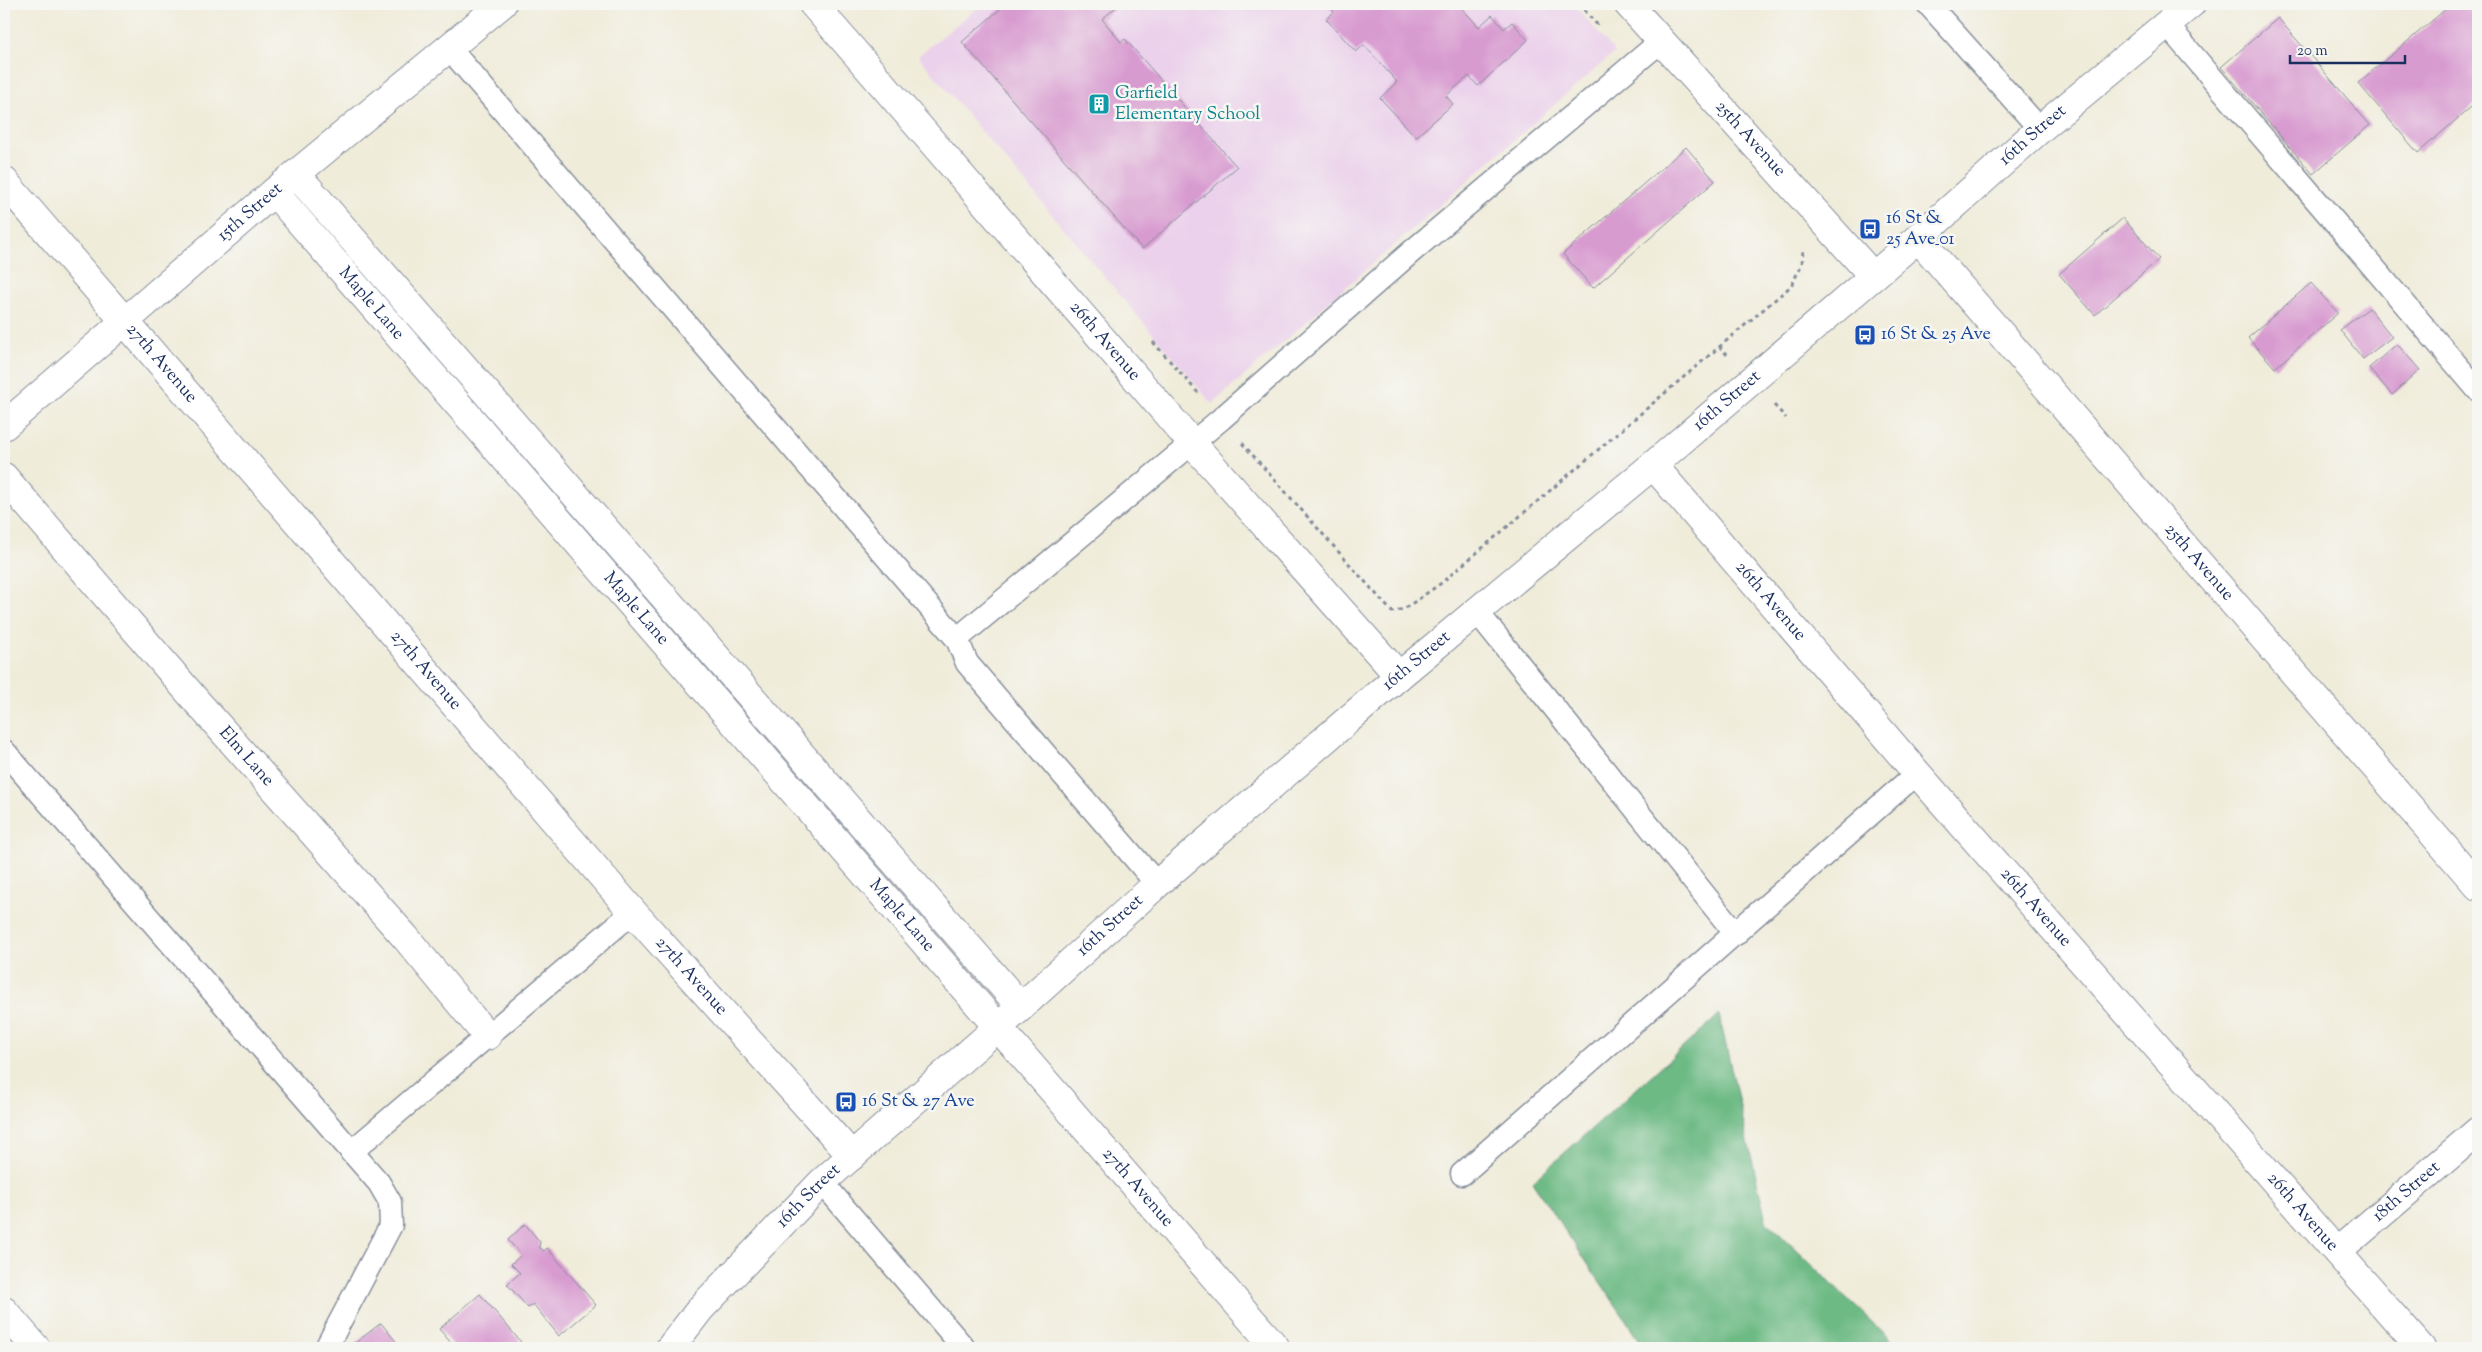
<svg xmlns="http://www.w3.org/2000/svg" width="2482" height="1352" viewBox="0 0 2482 1352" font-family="'Sorts Mill Goudy',serif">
<rect width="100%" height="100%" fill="#f6f6f2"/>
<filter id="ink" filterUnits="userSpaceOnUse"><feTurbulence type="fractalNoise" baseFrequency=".02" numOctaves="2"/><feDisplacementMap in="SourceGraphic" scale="10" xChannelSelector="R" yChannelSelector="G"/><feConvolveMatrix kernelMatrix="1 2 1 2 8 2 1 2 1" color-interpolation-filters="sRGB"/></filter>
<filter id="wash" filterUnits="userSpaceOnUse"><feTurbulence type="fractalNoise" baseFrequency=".0096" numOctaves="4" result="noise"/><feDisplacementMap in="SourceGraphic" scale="20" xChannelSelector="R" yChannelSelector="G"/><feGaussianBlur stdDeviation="1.12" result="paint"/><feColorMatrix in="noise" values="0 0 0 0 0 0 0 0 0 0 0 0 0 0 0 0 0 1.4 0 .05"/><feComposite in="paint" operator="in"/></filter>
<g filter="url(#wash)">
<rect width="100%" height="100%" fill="#f0ecda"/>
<path fill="#ebd1eb" d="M982 4H1573L1615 52 1212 404 918 56Z"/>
<path fill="#6dba84" stroke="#447471" d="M1719 1015 1766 1221 1899 1348H1645L1532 1182Z"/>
<g id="blocks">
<path fill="#d89bd0" d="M1006 4H1120L1102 19 1121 42 1125 39 1237 167 1142 249 962 42Z
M1326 4H1458L1479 27 1492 15 1504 29 1512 22 1528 40 1478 86 1469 76 1446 96 1453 104 1416 137 1380 98 1397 82 1364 45 1356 52 1326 19 1334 12Z
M2452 4H2478V101L2418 153 2358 83Z
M2278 18 2370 125 2313 174 2221 67Z
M1686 147 1715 181 1593 288 1563 254Z
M2123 218 2159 259 2095 315 2059 274Z
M2311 283 2338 313 2275 368 2248 338Z
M2369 308 2392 337 2363 359 2340 330Z
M2397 344 2420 370 2392 395 2369 368Z
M525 1224 540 1242 539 1247 544 1251 547 1248 596 1305 559 1336 533 1304 528 1308 507 1284 520 1273 511 1264 521 1255 508 1240Z
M480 1294 526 1348H450L453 1345 439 1329Z
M381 1323 398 1344 393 1348H357L354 1344Z"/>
</g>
</g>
<g filter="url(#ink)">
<use href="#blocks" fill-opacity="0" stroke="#868e9c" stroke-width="1"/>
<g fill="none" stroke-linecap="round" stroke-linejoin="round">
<g stroke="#868e9c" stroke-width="25">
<path id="lane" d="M1928 4 2040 129
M2167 25 2478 390
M449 48 957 639 967 663 1157 884
M1478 613 1736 934
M957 639 1221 419 1410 253 1660 42
M4 751 379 1183 390 1202 391 1225 326 1348
M351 1152 633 912
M1462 1174 1917 773
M822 1182 964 1348"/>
</g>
<g stroke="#868e9c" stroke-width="30">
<g id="street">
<path id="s1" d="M813 4 1192 443 1399 676"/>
<path id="s2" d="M1628 4 1873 276"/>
<path d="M296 174 1021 1007"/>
<path id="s3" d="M4 181 633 912 852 1156"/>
<path id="s4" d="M274 192 1276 1348"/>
<path id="s5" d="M1918 238 2478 886"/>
<path id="s6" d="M4 426 274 192 502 4"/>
<path id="s7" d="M1653 465 1917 773 2421 1348"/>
<path id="s8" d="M4 477 199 704 406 938 487 1036"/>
<path id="s9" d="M2337 1252 2478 1131"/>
<path d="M4 1311 36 1348"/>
</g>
</g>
<g stroke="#868e9c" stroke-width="30">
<g id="secondary">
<path id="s10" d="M670 1348 701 1308 822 1182 1021 1007 1157 884 1399 676 1653 465 1918 238 2040 129 2191 4"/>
</g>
</g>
<path stroke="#868e9c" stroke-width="3" stroke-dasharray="4 4" stroke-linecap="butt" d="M1579 4 1600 28
M1153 342 1200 395
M1719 346 1729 357
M1774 405 1786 418
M1242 443 1392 612 1404 609 1440 584 1791 286 1802 264 1803 250"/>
<use href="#lane" stroke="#fff" stroke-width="22"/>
<use href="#street" stroke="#fff" stroke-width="28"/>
<use href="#secondary" stroke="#fff" stroke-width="28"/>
</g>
</g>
<defs>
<g id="building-square" transform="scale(1.125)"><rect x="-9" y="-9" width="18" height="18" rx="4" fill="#0f9aa8" stroke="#f6f6f2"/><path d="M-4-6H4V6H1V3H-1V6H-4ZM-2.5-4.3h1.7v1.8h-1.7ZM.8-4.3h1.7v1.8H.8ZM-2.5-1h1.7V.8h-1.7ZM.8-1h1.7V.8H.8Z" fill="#fff"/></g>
<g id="bus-square" transform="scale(1.125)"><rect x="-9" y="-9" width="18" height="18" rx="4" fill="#1a4fb4" stroke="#f6f6f2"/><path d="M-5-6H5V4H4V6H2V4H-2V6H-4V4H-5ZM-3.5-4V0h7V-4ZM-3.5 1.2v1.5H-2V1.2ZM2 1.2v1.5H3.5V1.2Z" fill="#fff"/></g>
</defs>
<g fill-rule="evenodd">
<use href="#building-square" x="1099" y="104"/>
<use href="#bus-square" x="1870" y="229"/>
<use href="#bus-square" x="1865" y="335"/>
<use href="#bus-square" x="846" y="1102"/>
</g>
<g text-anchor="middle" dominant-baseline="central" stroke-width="5" stroke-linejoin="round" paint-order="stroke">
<g font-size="18" fill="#0d838f" stroke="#f6f6f2" text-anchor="start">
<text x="1115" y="94">Garfield<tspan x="1115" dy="21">Elementary School</tspan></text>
</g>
<g font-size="18" fill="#1b2f5e" stroke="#f6f6f2">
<text stroke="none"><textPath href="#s10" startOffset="1826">16th Street</textPath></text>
<text stroke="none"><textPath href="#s2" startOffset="182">25th Avenue</textPath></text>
<text stroke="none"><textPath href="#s6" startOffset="326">15th Street</textPath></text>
<text stroke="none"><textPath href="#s4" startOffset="148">Maple Lane</textPath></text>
<text stroke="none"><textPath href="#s1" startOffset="446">26th Avenue</textPath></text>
<text stroke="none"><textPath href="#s3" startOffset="241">27th Avenue</textPath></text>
<text stroke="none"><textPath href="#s10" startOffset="1421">16th Street</textPath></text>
<text stroke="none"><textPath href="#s5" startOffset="429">25th Avenue</textPath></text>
<text stroke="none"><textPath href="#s7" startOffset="180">26th Avenue</textPath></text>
<text stroke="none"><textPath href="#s4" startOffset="552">Maple Lane</textPath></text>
<text stroke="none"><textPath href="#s10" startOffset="1016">16th Street</textPath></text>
<text stroke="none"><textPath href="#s3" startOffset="646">27th Avenue</textPath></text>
<text stroke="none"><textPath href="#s8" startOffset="370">Elm Lane</textPath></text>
<text stroke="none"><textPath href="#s7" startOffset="585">26th Avenue</textPath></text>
<text stroke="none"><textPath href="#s4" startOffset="958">Maple Lane</textPath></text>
<text stroke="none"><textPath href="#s10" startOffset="611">16th Street</textPath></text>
<text stroke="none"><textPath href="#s3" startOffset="1051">27th Avenue</textPath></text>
<text stroke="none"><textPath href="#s4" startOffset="1318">27th Avenue</textPath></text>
<text stroke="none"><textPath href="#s9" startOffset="92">18th Street</textPath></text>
<text stroke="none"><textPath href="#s10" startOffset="206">16th Street</textPath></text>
<text stroke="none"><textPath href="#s7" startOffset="990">26th Avenue</textPath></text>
</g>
<g font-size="18" fill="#164399" stroke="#f6f6f2" text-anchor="start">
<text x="1886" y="219">16 St &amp;<tspan x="1886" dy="21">25 Ave_01</tspan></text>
<text x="1881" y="335">16 St &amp; 25 Ave</text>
<text x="862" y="1102">16 St &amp; 27 Ave</text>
</g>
</g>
<rect width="2482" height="1352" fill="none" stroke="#f6f6f2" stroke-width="20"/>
<path d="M2290 55v8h115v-8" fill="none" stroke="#1b2f5e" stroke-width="2.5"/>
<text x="2297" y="55" font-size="15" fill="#1b2f5e" stroke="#f6f6f2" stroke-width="4" paint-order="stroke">20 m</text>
</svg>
